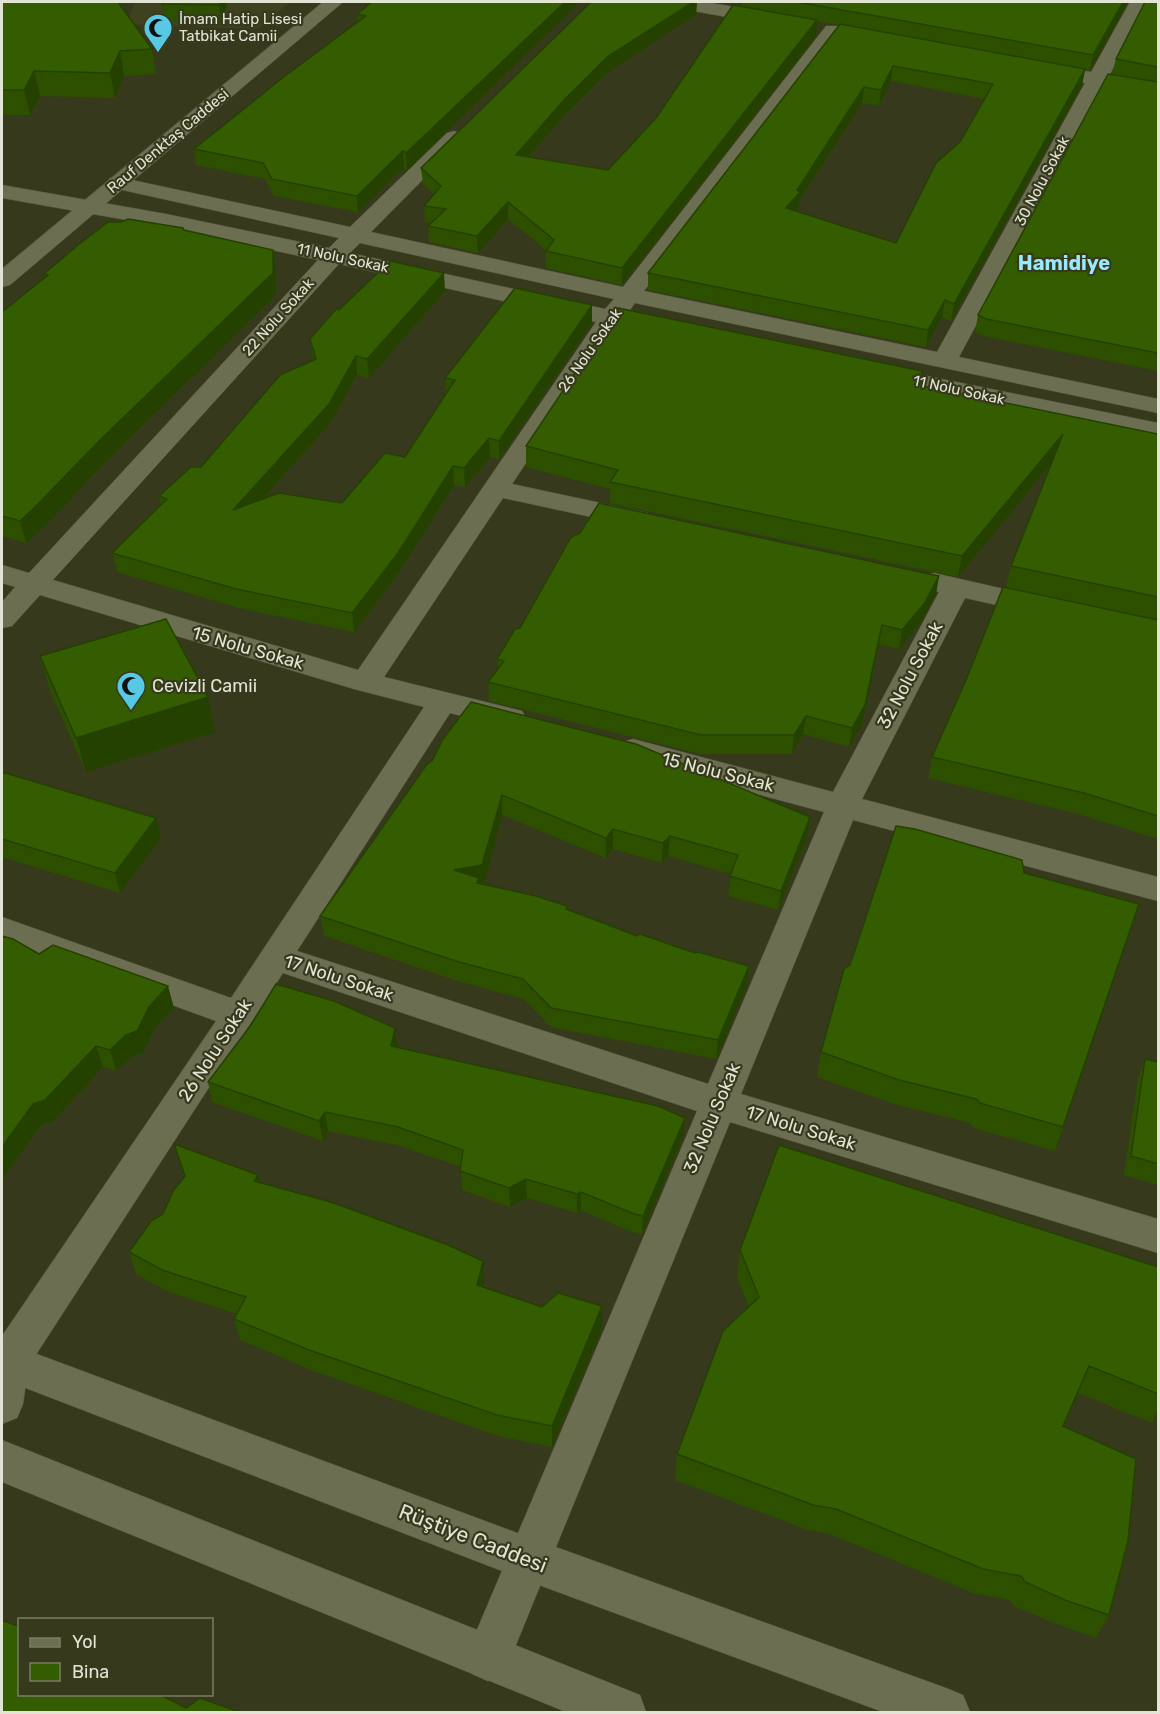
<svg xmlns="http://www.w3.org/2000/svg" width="1160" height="1714" viewBox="0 0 1160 1714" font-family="Rubik,sans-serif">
<rect width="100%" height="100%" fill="#37391d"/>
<path fill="#40421f" d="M135 2H290L257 29 126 24Z"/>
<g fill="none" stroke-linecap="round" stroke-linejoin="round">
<g stroke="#56573f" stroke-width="1">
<path id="minor" d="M667 2H705L772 13 779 15 781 19 779 23 772 25 676 8 669 6Z
M1130 2H1148L1109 76 1158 85V97L1103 87 959 357 1158 399V413L635 303 627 314 664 322 667 327 664 332 655 334 617 326 512 484 638 511 648 513 652 519 648 525 638 527 503 498 384 677 522 711 526 718 522 725 511 728 450 713 297 951 708 1084 824 812 622 758 617 750 622 742 633 739 833 792 939 592 924 588 920 582 924 576 934 573 1052 600 1056 606 1052 612 1042 615 965 598 862 799 1158 877V901L853 820 741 1094 1158 1219V1253L730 1122 504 1674 488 1681 472 1674 465 1658 697 1111 283 973 28 1367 23 1404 17 1418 2 1424V1336L216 1021 2 943V917L231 998 424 707 354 689 40 595 12 626 2 628V602L15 587 2 583V565L29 573 318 260 166 227 2 198V185L166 214 329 248 339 238 118 189 110 188 107 183 110 178 118 177 350 227 447 133 454 131 461 133 464 137 461 141 371 232 623 287 826 26H840L843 30 840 34 644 291 937 352 1085 83 1034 73 1031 69 1034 65 1041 63 1091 72ZM360 243 614 299 605 309 350 253ZM339 264 596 322 358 670 53 580Z
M878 366 1158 423V439L869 378 866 373 869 368Z"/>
</g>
<g stroke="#56573f" stroke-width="1">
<path id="tertiary" d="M323 2H343L10 285 2 287V269Z
M2 1341 528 1537 946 1688 963 1695 970 1712H883L528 1581 2 1379Z
M2 1440 640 1695 646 1712H566L2 1482Z"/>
</g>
<use href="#minor" fill="#6c6e51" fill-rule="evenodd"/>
<use href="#tertiary" fill="#6c6e51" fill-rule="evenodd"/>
</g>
<path fill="#2c5000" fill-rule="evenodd" d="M2 2 152 49 156 74 124 76 115 98 40 96 30 115H2Z
M228 2 221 22 165 21 162 4Z
M372 2H580L407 170 404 167 358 212 274 196 265 179 196 165 194 149 358 22 357 14Z
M591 2H697L696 14 607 73 563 117 529 157 608 170 656 118 741 7 742 2H1128L1090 70H1085L1082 85 951 321 942 317 926 347 648 290V273L839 25 817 21 816 36 622 285 546 268V250L508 219 478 253 429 242 428 226 431 223 425 222 424 206 434 194 423 184 421 168ZM891 81 985 99 960 142 896 243 796 211 798 208 799 201 862 103 879 106Z
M1158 2V371L983 336 975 332 978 315 1112 74 1116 59Z
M184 230 273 250 276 272V295L105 462 40 531 26 543 2 536V312L45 277 44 274Z
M445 291 369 378 357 374 331 422 263 499 342 503 405 457 446 394 445 378 592 323 499 459 490 457 465 487 454 485 399 572 354 632 239 608 117 572 112 553 161 505 159 496 201 467 313 360 310 339 339 310Z
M923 386 1158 434V839L1078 814 928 778 932 757 1006 587 1011 566 1051 463 958 577 610 503V489L526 467V446Z
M936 595 921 622 899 649 879 644 862 724 849 747 803 734 792 754H700L489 701 488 682 498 670 497 659Z
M40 656 208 697 215 732 86 772 50 691Z
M427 764 810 817 807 837 778 910 728 896 731 874 668 856 662 863 613 849 606 858 502 815 484 884 567 906V910L637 936 695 953 749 966 747 986 716 1059 551 1027 524 999 461 982 324 936 320 916Z
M2 772 156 818 161 838 120 893 2 857Z
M1024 873 1139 904 1055 1151 973 1128 970 1123 894 1104 817 1077 821 1052Z
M39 954 174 1008 155 1028 143 1053 132 1056 116 1071 103 1067 53 1121 41 1125Z
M398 1047 683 1137 642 1234 631 1232 581 1210 577 1213 527 1198 510 1207 462 1190 461 1167 400 1146 328 1131 323 1141 212 1102 208 1082Z
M1145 1059 1158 1062V1185L1124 1175 1138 1078Z
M174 1144 258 1175 260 1183 483 1261 484 1283 483 1287 602 1328 552 1447 498 1436 314 1371 240 1340 234 1319 237 1314 169 1292 136 1274 129 1252 163 1214 184 1177Z
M740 1250 1158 1267V1410L1152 1423 1078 1393 1063 1426 1109 1615 1096 1638 1054 1623 1014 1606 1010 1600 973 1593 830 1534 808 1530 675 1480 677 1454 749 1307 737 1278Z"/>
<path fill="#244100" d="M220 2H228L221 22 219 5Z
M565 2H580L407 170 406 153Z
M693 2H697L696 14 607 73 563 117 516 171V155L563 101 607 57Z
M1123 2H1128L1090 70 1093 55Z
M817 20 816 36 622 285V268Z
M120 51 124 76 115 98 110 73Z
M893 66 891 81 879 106 881 90Z
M1085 69 1082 85 951 321 954 304Z
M34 71 40 96 30 115 24 90Z
M864 87 862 103 799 201 798 208 784 225 786 208Z
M403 151 404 167 358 212 357 196Z
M508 202V219L478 253 477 236Z
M273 250 276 272V295L105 462 40 531 26 543 20 521Z
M444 273 445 291 369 378 367 359Z
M945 300 942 317 926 347 928 330Z
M592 305V323L499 459V441Z
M356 356 357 374 331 422 236 529 233 510Z
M1063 434 1058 455 958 577 962 556Z
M489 438 490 457 465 487 464 468Z
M453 466 454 485 399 572 354 632 352 613Z
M939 576 936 595 921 622 899 649 902 630Z
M882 625 879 644 862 724 849 747 852 728Z
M208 697 215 732 86 772 76 738Z
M806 716 803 734 792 754 794 735Z
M502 795V815L484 885 456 890 454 870Z
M810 817 807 837 778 910 781 891Z
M156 818 161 838 120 893 115 873Z
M613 829V849L606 858V838Z
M670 836 668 856 662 863 663 843Z
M749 966 747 986 716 1059 718 1040Z
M168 986 174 1008 155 1028 143 1053 132 1056 116 1071 110 1050 126 1035 149 1007Z
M395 1028 398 1048 391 1046Z
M96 1046 103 1067 53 1121 41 1125 2 1179V1147L33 1104Z
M325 1112 328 1131 323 1141 319 1121Z
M685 1118 683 1137 642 1234 643 1216Z
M258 1175 263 1198 254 1181Z
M526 1179 527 1198 510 1207 509 1188Z
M581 1192V1210L577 1213V1194Z
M483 1261 484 1283 479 1307 477 1285Z
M602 1306V1328L552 1447V1426Z"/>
<path fill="#335d00" stroke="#244100" stroke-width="1.5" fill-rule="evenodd" d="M2 2H118L152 49 120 51 110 73 34 71 24 90H2Z
M164 2H220L219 5 162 4Z
M372 2H565L406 153 403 151 357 196 272 179 263 163 194 149 285 76 366 16 357 14Z
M591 2H693L607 57 563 101 516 155 608 170 656 118 733 5 817 20 622 268 546 251 554 240 508 202 477 236 428 226 446 209 424 206 441 186 421 168Z
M798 2H1123L1093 55Z
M1145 2H1158V67L1116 59Z
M840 24 1085 69 954 304 945 300 928 330 648 273ZM893 66 993 84 960 142 936 163 896 243 786 208 800 192 797 190 864 87 881 90Z
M1108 74 1158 82V353L986 319 978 315Z
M128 219 183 228 184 230 273 250V273L100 440 34 508 20 521 2 516V312L48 275 44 274 78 245 108 222H121Z
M390 261 444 273 367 359 356 356 329 404 233 510 279 493 342 503 385 453 405 457 455 380 445 378 515 288 592 305 499 441 489 438 464 468 453 466 398 553 352 613 236 589 112 553 167 499 159 496 191 467H201L280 375 316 359 310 339 337 308 339 310Z
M618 308 922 371 923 386 1158 434V597L1011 566 1063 434 962 556 610 482 618 470 526 446Z
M599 503 939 576 924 604 902 630 882 625 865 705 852 728 806 716 794 735H701L488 682 504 661 497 659 515 629 520 628 571 537 580 533Z
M1003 587 1158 620V816L1084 793 932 757 966 680Z
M166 619 208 697 76 738 40 656Z
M471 702 636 744 810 817 781 891 730 876 738 855 670 836 663 843 613 829 606 838 502 795 482 865 454 870 479 878 477 883 536 896 567 906 566 909 637 936 640 934 695 953 698 952 749 966 718 1040 551 1008 523 979 459 962 320 916 427 764 432 761 443 739Z
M2 772 156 818 115 873 2 839Z
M896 826 915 829 1022 860 1024 873 1139 904 1063 1127 980 1103 976 1099 899 1080 821 1052 844 969 850 965Z
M2 936 13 939 39 954 53 945 168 986 149 1007 137 1031 126 1035 110 1050 96 1046 45 1100 33 1104 2 1147Z
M276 984 334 1001 395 1028 391 1046 658 1106 685 1118 643 1216 632 1213 581 1192 577 1194 526 1179 509 1188 460 1171 463 1150 398 1127 325 1112 319 1121 208 1082 251 1025Z
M1145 1059 1158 1062V1164L1131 1156Z
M174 1144 258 1175 254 1181 331 1202 448 1245 483 1261 477 1285 542 1307 558 1293 602 1306 552 1426 497 1415 309 1350 234 1319 246 1297 162 1270 129 1252 151 1221 163 1214 173 1191 185 1176Z
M779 1145 1158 1267V1394L1089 1366 1063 1426 1136 1459 1128 1541 1109 1615 1065 1600 1025 1582 1021 1576 983 1569 836 1509 813 1505 677 1454 723 1331 759 1297 740 1250Z
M2 1620 20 1627V1695H161L186 1708 200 1698 242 1713H2Z"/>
<defs>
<g id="mosque-pin" transform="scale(1.5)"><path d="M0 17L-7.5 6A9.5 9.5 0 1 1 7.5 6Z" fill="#58c9e4" stroke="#37391d"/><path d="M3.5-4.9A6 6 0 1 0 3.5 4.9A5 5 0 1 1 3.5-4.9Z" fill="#111"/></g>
</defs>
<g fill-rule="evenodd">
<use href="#mosque-pin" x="158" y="28"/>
<use href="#mosque-pin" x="131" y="686"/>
</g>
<g text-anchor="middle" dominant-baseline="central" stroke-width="4.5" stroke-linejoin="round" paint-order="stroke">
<g font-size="15" fill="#e2e4d4" stroke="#37391d" text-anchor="start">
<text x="179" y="19">İmam Hatip Lisesi<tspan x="179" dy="17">Tatbikat Camii</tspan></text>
</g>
<g font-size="15" fill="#e2e4d4" stroke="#37391d">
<text transform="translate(168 141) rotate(-40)">Rauf Denktaş Caddesi</text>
<text transform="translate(1042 181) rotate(-62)">30 Nolu Sokak</text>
<text transform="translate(343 258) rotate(12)">11 Nolu Sokak</text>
<text transform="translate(278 317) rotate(-48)">22 Nolu Sokak</text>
<text transform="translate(590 350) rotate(-55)">26 Nolu Sokak</text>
<text transform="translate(959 390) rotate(12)">11 Nolu Sokak</text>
</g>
<g font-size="18" fill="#e2e4d4" stroke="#37391d">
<text transform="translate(248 648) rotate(16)">15 Nolu Sokak</text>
<text transform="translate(910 675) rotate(-62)">32 Nolu Sokak</text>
<text transform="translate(718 772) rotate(14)">15 Nolu Sokak</text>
<text transform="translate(339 978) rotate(18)">17 Nolu Sokak</text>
<text transform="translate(215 1050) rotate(-57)">26 Nolu Sokak</text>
<text transform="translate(712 1118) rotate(-67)">32 Nolu Sokak</text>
<text transform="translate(801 1128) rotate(17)">17 Nolu Sokak</text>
</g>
<g font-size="18" fill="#e2e4d4" stroke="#37391d" text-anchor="start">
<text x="152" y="686">Cevizli Camii</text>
</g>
<g font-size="20" font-weight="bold" fill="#9be8fc" stroke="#37391d">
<text x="1064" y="263">Hamidiye</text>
</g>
<g font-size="21" fill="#e2e4d4" stroke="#37391d">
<text transform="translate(473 1538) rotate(21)">Rüştiye Caddesi</text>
</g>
</g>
<rect width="1160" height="1714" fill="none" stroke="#e2e4d4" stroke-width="6"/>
<rect x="18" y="1618" width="195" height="78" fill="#37391d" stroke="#7b7d66" stroke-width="1.5"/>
<rect x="30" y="1638" width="30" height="9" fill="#6c6e51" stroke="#7b7d66" stroke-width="1.5"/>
<text x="72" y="1648" font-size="18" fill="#e2e4d4">Yol</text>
<rect x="30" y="1663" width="30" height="18" fill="#335d00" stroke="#7b7d66" stroke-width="1.5"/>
<text x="72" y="1678" font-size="18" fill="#e2e4d4">Bina</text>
</svg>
